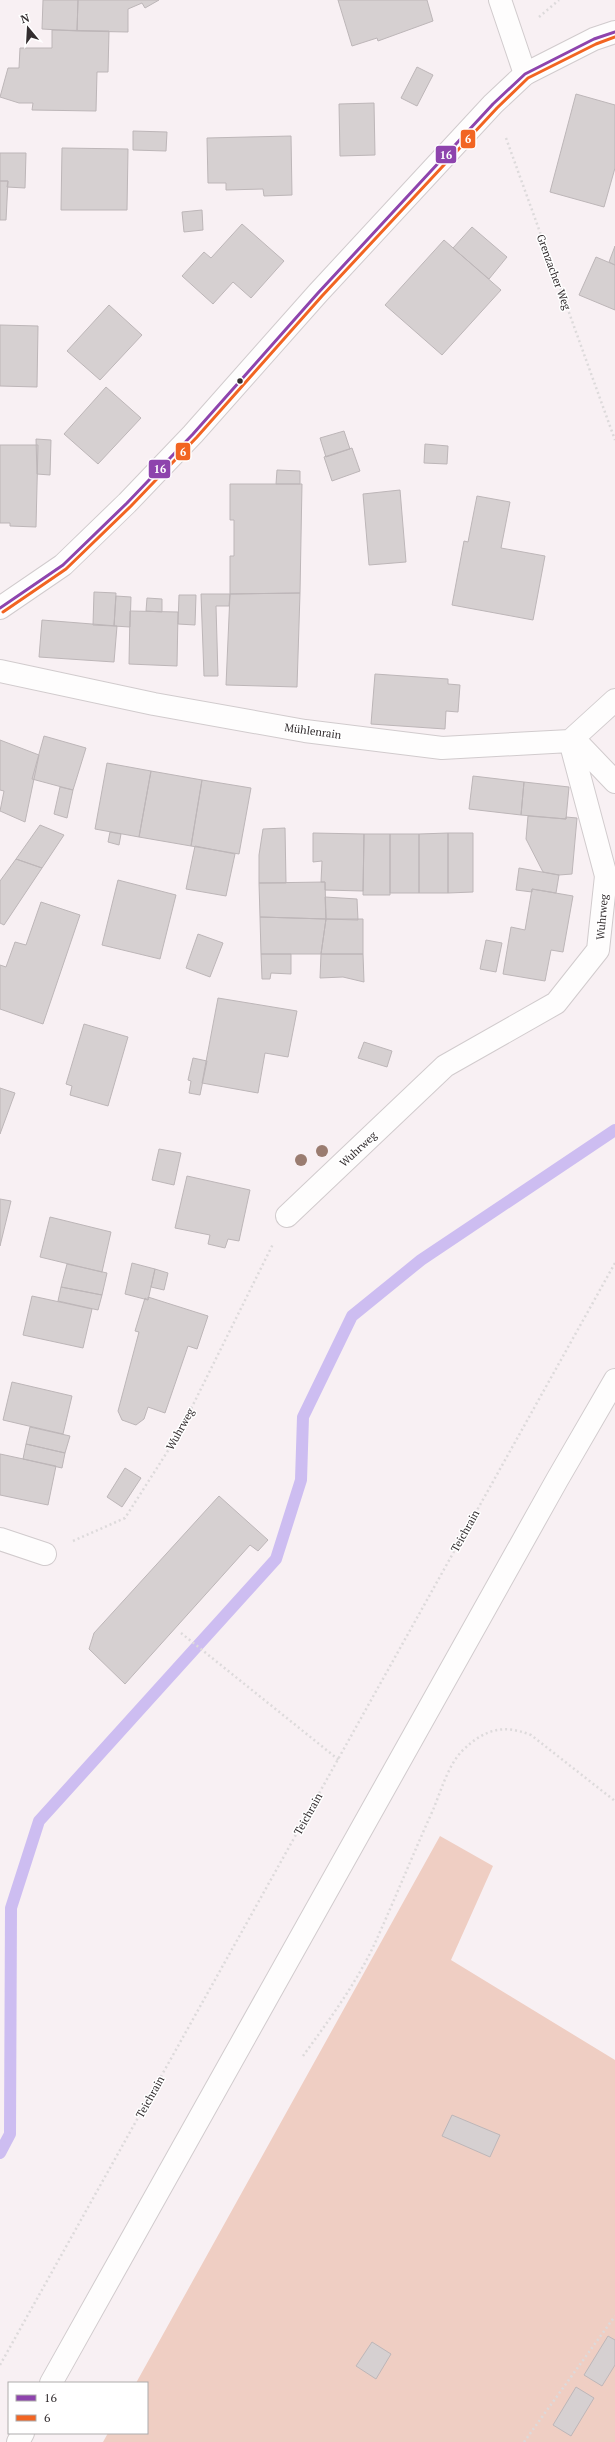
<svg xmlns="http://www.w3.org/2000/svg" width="615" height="2442" viewBox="0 0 615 2442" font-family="'PT Serif',serif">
<rect width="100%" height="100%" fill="#f8f0f3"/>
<path fill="#efcec3" d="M440 1836 493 1866 451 1960 615 2060V2442H103L108 2433H147V2383H136Z"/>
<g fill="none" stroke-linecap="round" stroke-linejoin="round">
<path stroke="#cdbdf1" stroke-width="12" d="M0 2153 10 2134 11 1908 39 1821 276 1559 301 1480 303 1417 352 1316 421 1260 615 1130"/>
</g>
<path fill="#d6d0d1" stroke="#bdb6b8" d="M43 0H78L77 31 42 29Z
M78 0H159L145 8 142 3 128 9V32L77 31Z
M338 0H427L433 21 378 41 377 38 352 46Z
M52 30 109 31 108 72H97L96 111 32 110 33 103H19L0 97 8 68H19L20 48H52Z
M417 67 433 75 417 106 401 98Z
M576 94 615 105V168L604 207 550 192Z
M374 103 375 155 340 156 339 104Z
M133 131 167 132 166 151 133 150Z
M291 136 292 195 264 196 263 189 226 190V183H208L207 138Z
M62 148 128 149 127 210H61Z
M0 153H26L25 188 7 187 8 181H0Z
M0 181H8L6 220H0Z
M202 210 203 230 184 232 182 212Z
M242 224 284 261 251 298 233 282 213 304 182 276 204 252 211 258Z
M472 227 507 257 489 279 453 248Z
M444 240 501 290 442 355 385 305Z
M615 246V265L609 262Z
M596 257 615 265V310L579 295Z
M109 305 142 335 100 380 67 351Z
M0 325 38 326 37 387 0 386Z
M106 387 141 418 98 464 64 434Z
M344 431 350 449 326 457 320 438Z
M36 439 51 440 50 475 37 474Z
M425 444 448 446 447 464 424 463Z
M0 445H38L36 527 10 526V523H0Z
M352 448 360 471 332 481 324 457Z
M277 470 300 471V484H276Z
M230 484H302L300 593 230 594V556H234V520H230Z
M400 490 406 562 369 565 363 494Z
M477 496 510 502 501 548 545 556 533 620 452 605 464 541 468 542Z
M94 592 116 593 114 626 93 625Z
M300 593 297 687 226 685 230 594Z
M201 594H230L229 606H216L218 676H204Z
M179 595H196L195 625 178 624Z
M116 596 131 597 130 627 114 626Z
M147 598 162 599V612L146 611Z
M130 611 178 612 177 666 129 664Z
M42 620 117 626 114 662 39 657Z
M375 674 448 679V684L460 685 458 712 446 711 445 729 371 724Z
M44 736 86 748 73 790 32 779Z
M0 740 39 755 25 822 0 811 4 791 0 790Z
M107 763 151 771 139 837 95 829Z
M151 771 202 780 191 846 139 837Z
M473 776 524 782 521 815 469 809Z
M202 780 251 788 239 854 191 846Z
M524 782 569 787 566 819 521 815Z
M60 787 73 790 67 818 54 814Z
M528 816 566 819V817L577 818 572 874 559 875 543 872 526 839Z
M40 825 64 835 42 868 16 859Z
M285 828 286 883H259V855L263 829Z
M110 832 121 834 119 845 108 842Z
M313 833 364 834 363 891 325 890V882H321L322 861 313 862Z
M448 833H473V892L448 893Z
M448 833V893H419V834Z
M364 834H390V895H363Z
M390 834H419V893H390Z
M195 846 235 854 226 896 186 889Z
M16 859 42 868 4 925 0 923V881Z
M519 868 559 875 556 893 532 889V892L516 890Z
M118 880 176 895 160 959 102 945Z
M325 882 326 919 260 917 259 883Z
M532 889 573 896 563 952 551 950 545 981 503 974 511 927 525 930Z
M325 897 357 899 358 920 326 919Z
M41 902 80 915 43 1024 0 1009V965L6 967 15 942 26 945Z
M260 917 326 919 321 954H261Z
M326 919H363V954H321Z
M198 934 223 943 210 977 186 968Z
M486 940 502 943 496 972 480 969Z
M261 954H291V974L271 973 270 979H262Z
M321 954H363L364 982 343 977 320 978Z
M218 998 297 1011 288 1057 265 1053 258 1093 202 1083Z
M84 1024 128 1037 108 1106 70 1095 72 1086 66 1084Z
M364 1042 392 1051 387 1067 358 1058Z
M193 1058 207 1061 200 1095 189 1093 191 1081 188 1080Z
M0 1088 15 1093 0 1134Z
M159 1149 181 1153 174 1185 152 1180Z
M187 1176 250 1190 239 1241 228 1239 225 1248 208 1244 210 1235 175 1228Z
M0 1199 11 1201 0 1246Z
M50 1217 111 1232 102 1272 40 1257Z
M132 1263 155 1269 148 1300 125 1294Z
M67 1264 107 1273 102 1295 61 1287Z
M155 1269 168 1273 164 1290 151 1287Z
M61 1287 102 1295 98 1310 58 1301Z
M32 1296 92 1309 83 1348 23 1335Z
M148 1297 208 1316 197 1349 188 1346 165 1413 148 1407 144 1419 136 1425 122 1420 118 1411 139 1332 135 1331 145 1298 148 1300Z
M12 1382 72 1396 63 1434 3 1420Z
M30 1427 70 1436 65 1453 26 1444Z
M26 1444 65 1453 62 1468 23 1459Z
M0 1454 56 1466 48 1505 0 1495Z
M125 1468 141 1478 122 1507 107 1497Z
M219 1496 268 1540 258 1551 250 1545 125 1684 89 1649 94 1633Z
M452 2115 500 2135 490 2157 442 2136Z
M608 2336 615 2340V2365L602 2386 584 2375Z
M372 2342 391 2354 376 2379 356 2366Z
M576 2387 594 2398 571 2436 553 2425Z"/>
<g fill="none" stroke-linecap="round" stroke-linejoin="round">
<g stroke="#d1cbcd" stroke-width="24">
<path id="minor" d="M500 0 525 74
M0 671 154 704 305 731 442 748 570 741 615 700
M574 739 615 782
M287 1216 445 1066 556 1003 598 950 606 876 570 741
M0 1539 45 1554"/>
</g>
<g stroke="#d1cbcd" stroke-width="24">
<path id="tertiary" d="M0 608 63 565 127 503 193 434 318 293 493 104 525 74 594 39 615 32"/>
</g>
<g stroke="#d1cbcd" stroke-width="24">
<path id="primary" d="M51 2383 557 1480 615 1380
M18 2442 23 2433"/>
</g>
<path stroke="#dddadb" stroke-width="2.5" stroke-dasharray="2 3" stroke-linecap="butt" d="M539 17 559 0
M506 138 615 440
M73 1541 125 1518 178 1435 273 1244
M181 1633 339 1760
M303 2056C329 2020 356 1984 375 1943 395 1899 413 1854 433 1810 441 1791 448 1765 463 1750 485 1729 503 1724 531 1735L615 1801
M0 2365 615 1263
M524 2442 615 2316"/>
<use href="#minor" stroke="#fefdfd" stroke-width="22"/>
<use href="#tertiary" stroke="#fefdfd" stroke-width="22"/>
<use href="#primary" stroke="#fefdfd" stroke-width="22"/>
<g stroke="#fff" stroke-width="6">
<path id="bus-1" d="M0 608 63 565 127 503 193 434 318 293 493 104 525 74 594 39 615 32"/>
</g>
<g stroke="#fff" stroke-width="6">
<path id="bus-2" d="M3 612 66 569 131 506 197 437 322 296 497 108 528 78 596 44 615 37"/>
</g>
<use href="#bus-1" stroke="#8e44ad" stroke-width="3"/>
<use href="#bus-2" stroke="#f26522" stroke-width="3"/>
</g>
<g fill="#9a7c70">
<circle cx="322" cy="1151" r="6"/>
<circle cx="301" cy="1160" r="6"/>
</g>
<circle fill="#332d2f" stroke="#fff" stroke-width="1.5" cx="240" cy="381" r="3.5"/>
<g text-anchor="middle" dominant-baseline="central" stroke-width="3" stroke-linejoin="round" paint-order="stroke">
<g font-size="11" fill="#332d2f" stroke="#fff">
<text transform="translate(554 272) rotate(70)">Grenzacher Weg</text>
<text transform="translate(313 731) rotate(8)">Mühlenrain</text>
<text transform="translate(602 917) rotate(-85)">Wuhrweg</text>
<text transform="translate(358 1149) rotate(-43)">Wuhrweg</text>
<text transform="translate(180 1429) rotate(-61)">Wuhrweg</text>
<text transform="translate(465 1531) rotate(-61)">Teichrain</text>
<text transform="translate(308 1814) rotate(-61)">Teichrain</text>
<text transform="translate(150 2097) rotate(-61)">Teichrain</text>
</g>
</g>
<g stroke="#fff" stroke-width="1.5">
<rect x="460" y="129" width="16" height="20" rx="4" fill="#f26522"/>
<rect x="435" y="145" width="22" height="19" rx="4" fill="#8e44ad"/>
<rect x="175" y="442" width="16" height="19" rx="4" fill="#f26522"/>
<rect x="148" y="459" width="23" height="20" rx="4" fill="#8e44ad"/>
</g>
<g font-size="11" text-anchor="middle" font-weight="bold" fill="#fff">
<text x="468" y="143">6</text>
<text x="446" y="159">16</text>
<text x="183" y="456">6</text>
<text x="160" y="473">16</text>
</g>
<rect x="8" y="2382" width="140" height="52" fill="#ffffff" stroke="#adabac"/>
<rect x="16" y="2395" width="20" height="6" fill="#8e44ad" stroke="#adabac"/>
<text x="44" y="2402" font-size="12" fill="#332d2f">16</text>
<rect x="16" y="2415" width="20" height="6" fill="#f26522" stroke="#adabac"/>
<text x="44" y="2422" font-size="12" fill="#332d2f">6</text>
<g transform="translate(28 28) rotate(342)" stroke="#ffffff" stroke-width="3" paint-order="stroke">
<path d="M0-3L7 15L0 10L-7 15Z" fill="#332d2f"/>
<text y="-6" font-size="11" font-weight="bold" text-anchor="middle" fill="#332d2f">N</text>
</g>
</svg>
